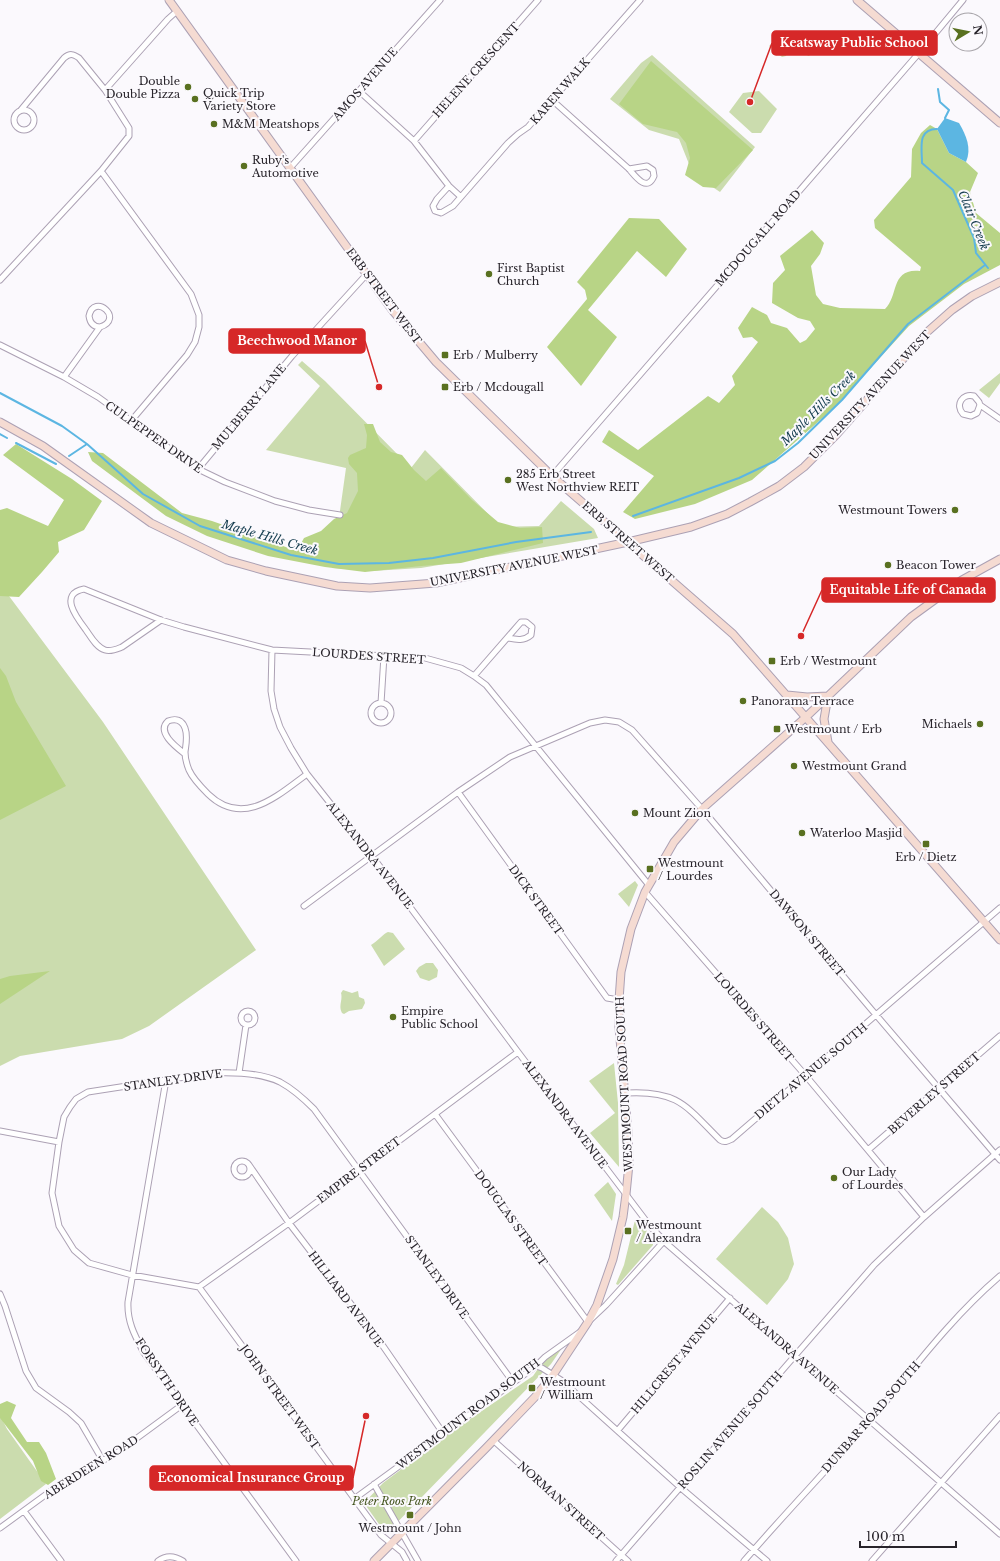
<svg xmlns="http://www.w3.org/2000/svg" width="1000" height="1561" viewBox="0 0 1000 1561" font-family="'Libre Baskerville',serif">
<rect width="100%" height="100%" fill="#fbf9fd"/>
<path fill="#cbdcae" d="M799 39C805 40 811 47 812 52L809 56 802 53 795 45Z
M778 40 789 49 786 56 782 57 769 46 775 41Z
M652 55 755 147 720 192 693 174 679 139 649 130 610 99 641 63Z
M759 91 777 109 761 133H752L729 112 743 93Z
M302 361 325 381 411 468 425 450 501 527 539 526 561 501 594 529 598 538 421 568 372 571 332 568 346 468 266 450 320 386 298 365Z
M1000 373V383L989 398 979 390Z
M0 584 103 722 256 950 149 1026 122 1039 20 1056 0 1066Z
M635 881 638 885 629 907 618 894Z
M388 932 393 933 405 949 384 966 371 945C377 942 384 933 388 932Z
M426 963H433L438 970 437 977 429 981 420 978 416 971 419 967Z
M343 990 352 993 358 991 359 997 364 999 365 1003 362 1009 349 1011 344 1014 342 1013C338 1006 343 1000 341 993Z
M614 1063 618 1103 619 1167 590 1133 615 1113 589 1081Z
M608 1182 616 1194 612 1221 594 1195Z
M762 1207 778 1222 788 1238 794 1264 788 1279 767 1305 716 1259Z
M635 1220 638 1221C643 1227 654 1236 653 1245L618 1285 616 1284 624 1265Z
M562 1348 551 1364 386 1534 364 1503 383 1483 451 1432 533 1376 544 1360Z
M0 1415 7 1429 46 1484 0 1519Z"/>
<path fill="#b8d486" d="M651 61 753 150 716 188 703 187 685 175 690 158 686 143 677 132 643 124 619 104Z
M930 125 937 129 949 153 966 162 978 173 970 192 976 213 1000 233V265L964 284 909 326 835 407 752 480 695 504 635 519 623 512 654 476 602 442 609 430 638 450 708 396 719 403 735 385 732 376 758 342 752 337 743 338 738 328 752 307 767 315 771 323 787 328 800 343 806 340 815 329 810 321 798 318 772 303 773 283 785 270 780 256 812 230 824 243 820 254 811 266 816 295 823 304 840 308 885 309C899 296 890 268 920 271L921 267 875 228 874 220 911 177 912 149 921 133Z
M629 218 659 219 687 249 666 277 637 251 588 310 617 337 581 386 547 347 587 299 585 290 577 282Z
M364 424H373L380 442 391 452 402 455 414 470 426 481 441 468 472 500 498 522 520 528 542 527 543 543 461 563 421 566 365 572 325 567 268 556 207 536 166 516 92 461 88 452 103 453 182 513 212 521 297 551 304 538 321 531 334 519 347 513 358 491 357 473 349 464 348 458 350 455 366 448 367 435Z
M16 444 72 479 102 501 84 530 58 542 59 552 42 572 19 597 0 596V510L7 508 48 526 64 500 3 455Z
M0 668 6 676 16 702 66 786 0 820Z
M50 971 0 1004V979L10 976Z
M7 1401 16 1405 11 1418 27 1442H39L46 1453 56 1479 48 1485 41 1481 33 1461 0 1418V1404Z"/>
<path fill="#5cb6e2" d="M945 118 959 123C966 135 972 148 966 162L949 153 937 129Z"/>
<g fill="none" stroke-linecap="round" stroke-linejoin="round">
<path stroke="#5cb6e2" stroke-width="2" d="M938 89 940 102 949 110 945 118
M937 129C917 129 922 148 922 163L953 190 974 238 976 253 988 268
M0 393 62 426 87 444 143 494 200 526 291 555 339 564 389 563 433 558 516 542 591 532
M0 434 7 438
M16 443 56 464
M69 456 87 444
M633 516 739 478 775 461 798 443 842 400 908 324 985 265"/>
<g stroke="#aca1b4" stroke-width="7">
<path id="street" d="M105 90 168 19 177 11
M359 91 414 141 449 186 461 197
M552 100 629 169C635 176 647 193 654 176L653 170 647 166 629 169
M14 120a10 10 0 1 1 20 0a10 10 0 1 1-20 0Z
M414 141 538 0
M290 168 440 0
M101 171 191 294 199 315V327L195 342 187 355 131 421
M449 186 437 199 433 206 435 211 441 213 453 206 508 143 518 134 528 127 640 0
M0 280 101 171 129 136V128L105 90 79 58C73 54 70 53 64 58L20 111
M0 345 64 377 98 397 198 469 225 482 275 501 309 510 340 515
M64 377 100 327C125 319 94 292 89 316 90 323 93 327 100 327
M980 405 977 413 971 416 963 414C955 405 962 393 974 396L979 402 980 405 1000 419
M198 469 292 356 366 275
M552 476 919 53 963 0
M161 620 122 647C117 649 111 652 105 650 96 647 91 637 86 630 77 618 58 594 84 589L161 620 184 627 272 650 425 658 461 668 474 676 486 685 648 884
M272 650 271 691 274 709 280 727 291 748 307 774 372 856 518 1052 650 1226 667 1244 1000 1534
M474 676 521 622H526L532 627 531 635C524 641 517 640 508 638
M381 703 384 656
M371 713a10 10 0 1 1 20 0a10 10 0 1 1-20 0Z
M185 754C176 747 156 732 168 721 176 718 182 720 185 728 188 736 186 744 185 752 185 757 187 765 189 770 193 779 201 787 208 794 243 828 277 796 307 774
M458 792 607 998 619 1000
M645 892 806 1076 924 1217
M304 906 458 792 510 757 590 723 605 720 619 722 632 730 702 809 871 1009 1000 1160
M241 1018a7 7 0 1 1 14 0a7 7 0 1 1-14 0Z
M239 1073 246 1025
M166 1080 128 1302C127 1322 135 1336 144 1353L296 1561
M626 1093C678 1090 686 1106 720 1140 725 1143 728 1141 732 1139L1000 908
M435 1114 588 1322 606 1305 664 1241
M0 1131 59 1142
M868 1150 1000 1036
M234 1169a8 8 0 1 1 16 0a8 8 0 1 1-16 0Z
M249 1165 289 1223 383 1346 443 1433
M199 1287 132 1275 89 1263 74 1250 59 1226 52 1193 59 1142 64 1117 70 1107 76 1099 88 1092 211 1073C232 1072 261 1073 280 1082 293 1089 304 1099 314 1109L513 1382
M199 1287 289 1223 518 1052
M199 1287 381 1535 402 1552 407 1561
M0 1294 5 1306 26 1371 36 1388 69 1412 81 1423 103 1461
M536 1366 542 1368 561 1380 681 1488 767 1561
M618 1430 730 1298
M494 1441 628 1561
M374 1484 418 1561
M354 1499 536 1366 545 1357 580 1332
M24 1511 61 1561
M0 1528 59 1485 118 1452 182 1405
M158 1561C166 1555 175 1556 183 1561
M616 1561 874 1265 924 1217 1000 1150
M744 1561C786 1512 832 1465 874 1416 914 1368 952 1317 1000 1276
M872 1561 1000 1416"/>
</g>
<g stroke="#aca1b4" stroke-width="9">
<path id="secondary" d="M169 0 393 311 436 362 552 476 733 634 1000 940
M857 0 1000 123
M0 422 43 446 151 523 227 560 266 571 337 586 370 588 436 583 628 542 691 527 727 514 750 502 779 486 804 467 836 435 926 333 952 310 972 296 1000 282
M787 695 807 697 828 696
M828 742 824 719 828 696
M374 1561 487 1447 535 1397 553 1375 588 1322 597 1305 613 1259 623 1217 626 1194 629 1164 628 1133 619 1027V1000L621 972 631 929 645 892 674 842 702 809 806 717 911 617 962 580 1000 559"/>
</g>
<use href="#street" stroke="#fff" stroke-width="5"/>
<use href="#secondary" stroke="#f5dbd2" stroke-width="7"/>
</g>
<g fill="#597020" stroke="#fbf9fd" stroke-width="1.5">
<circle cx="188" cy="87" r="4"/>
<circle cx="195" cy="99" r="4"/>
<circle cx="214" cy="124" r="4"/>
<circle cx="244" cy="166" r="4"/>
<circle cx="489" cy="274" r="4"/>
<rect x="441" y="351" width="8" height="8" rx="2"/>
<rect x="441" y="383" width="8" height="8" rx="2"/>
<circle cx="508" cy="480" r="4"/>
<circle cx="955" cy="510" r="4"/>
<circle cx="888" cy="565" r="4"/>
<rect x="768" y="657" width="8" height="8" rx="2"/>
<circle cx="743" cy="701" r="4"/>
<circle cx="980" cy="724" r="4"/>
<rect x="773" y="725" width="8" height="8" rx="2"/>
<circle cx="794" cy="766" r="4"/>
<circle cx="635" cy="813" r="4"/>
<circle cx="802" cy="833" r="4"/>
<rect x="922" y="840" width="8" height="8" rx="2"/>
<rect x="646" y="865" width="8" height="8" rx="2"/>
<circle cx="393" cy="1017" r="4"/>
<circle cx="834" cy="1178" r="4"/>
<rect x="624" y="1227" width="8" height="8" rx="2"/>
<rect x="528" y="1384" width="8" height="8" rx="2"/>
<rect x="406" y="1511" width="8" height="8" rx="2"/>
</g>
<g text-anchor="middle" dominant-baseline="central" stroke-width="4" stroke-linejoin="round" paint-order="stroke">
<g font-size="11" fill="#28242b" stroke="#fbf9fd">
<text transform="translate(476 70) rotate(-48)">HELENE CRESCENT</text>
<text transform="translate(365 84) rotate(-49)">AMOS AVENUE</text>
<text transform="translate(560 91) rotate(-49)">KAREN WALK</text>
<text transform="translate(758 238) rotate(-49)">MCDOUGALL ROAD</text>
<text transform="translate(384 296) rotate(53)">ERB STREET WEST</text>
<text transform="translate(870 395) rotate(-47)">UNIVERSITY AVENUE WEST</text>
<text transform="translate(249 407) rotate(-50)">MULBERRY LANE</text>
<text transform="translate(154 437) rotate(35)">CULPEPPER DRIVE</text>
<text transform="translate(628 542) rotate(41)">ERB STREET WEST</text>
<text transform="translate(514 566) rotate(-11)">UNIVERSITY AVENUE WEST</text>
<text transform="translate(369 656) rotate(4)">LOURDES STREET</text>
<text transform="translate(370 855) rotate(52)">ALEXANDRA AVENUE</text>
<text transform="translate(536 900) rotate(54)">DICK STREET</text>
<text transform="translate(807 933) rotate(50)">DAWSON STREET</text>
<text transform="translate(754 1017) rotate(49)">LOURDES STREET</text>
<text transform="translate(811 1071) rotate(-40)">DIETZ AVENUE SOUTH</text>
<text transform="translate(173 1080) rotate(-8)">STANLEY DRIVE</text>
<text transform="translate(624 1084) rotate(-93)">WESTMOUNT ROAD SOUTH</text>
<text transform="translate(934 1093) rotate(-41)">BEVERLEY STREET</text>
<text transform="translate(565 1114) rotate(53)">ALEXANDRA AVENUE</text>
<text transform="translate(359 1170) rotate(-37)">EMPIRE STREET</text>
<text transform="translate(511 1218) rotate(54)">DOUGLAS STREET</text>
<text transform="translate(437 1277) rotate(54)">STANLEY DRIVE</text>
<text transform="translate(346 1299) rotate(53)">HILLIARD AVENUE</text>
<text transform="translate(787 1348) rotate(41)">ALEXANDRA AVENUE</text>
<text transform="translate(674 1364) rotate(-50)">HILLCREST AVENUE</text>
<text transform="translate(167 1382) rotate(56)">FORSYTH DRIVE</text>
<text transform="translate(280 1397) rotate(54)">JOHN STREET WEST</text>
<text transform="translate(468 1414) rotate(-37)">WESTMOUNT ROAD SOUTH</text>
<text transform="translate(871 1417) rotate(-49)">DUNBAR ROAD SOUTH</text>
<text transform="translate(730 1430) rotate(-49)">ROSLIN AVENUE SOUTH</text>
<text transform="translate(91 1467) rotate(-32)">ABERDEEN ROAD</text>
<text transform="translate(561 1501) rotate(42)">NORMAN STREET</text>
</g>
<g font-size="11" fill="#28242b" stroke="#fbf9fd" text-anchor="start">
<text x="180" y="81" text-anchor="end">Double<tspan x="180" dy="13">Double Pizza</tspan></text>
<text x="203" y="93">Quick Trip<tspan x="203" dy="13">Variety Store</tspan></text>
<text x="222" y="124">M&amp;M Meatshops</text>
<text x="252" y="160">Ruby's<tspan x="252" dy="13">Automotive</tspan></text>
<text x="497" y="268">First Baptist<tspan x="497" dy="13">Church</tspan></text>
<text x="453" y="355">Erb / Mulberry</text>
<text x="453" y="387">Erb / Mcdougall</text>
<text x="516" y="474">285 Erb Street<tspan x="516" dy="13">West Northview REIT</tspan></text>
<text x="947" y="510" text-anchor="end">Westmount Towers</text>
<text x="896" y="565">Beacon Tower</text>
<text x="780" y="661">Erb / Westmount</text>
<text x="751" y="701">Panorama Terrace</text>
<text x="972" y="724" text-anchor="end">Michaels</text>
<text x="785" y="729">Westmount / Erb</text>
<text x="802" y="766">Westmount Grand</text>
<text x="643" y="813">Mount Zion</text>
<text x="810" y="833">Waterloo Masjid</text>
<text x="926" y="857" text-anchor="middle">Erb / Dietz</text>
<text x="658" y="863">Westmount<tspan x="658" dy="13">/ Lourdes</tspan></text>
<text x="401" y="1011">Empire<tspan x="401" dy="13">Public School</tspan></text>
<text x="842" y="1172">Our Lady<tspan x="842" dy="13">of Lourdes</tspan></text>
<text x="636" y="1225">Westmount<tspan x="636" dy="13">/ Alexandra</tspan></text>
<text x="540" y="1382">Westmount<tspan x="540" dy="13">/ William</tspan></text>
<text x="410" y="1528" text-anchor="middle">Westmount / John</text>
</g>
<g font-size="11" font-style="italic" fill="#41521b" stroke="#fbf9fd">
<text x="392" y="1501">Peter Roos Park</text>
</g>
<g font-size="12" font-style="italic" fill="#143c4e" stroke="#fbf9fd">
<text transform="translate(974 220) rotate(68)">Clair Creek</text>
<text transform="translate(818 408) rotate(-45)">Maple Hills Creek</text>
<text transform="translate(270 537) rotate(16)">Maple Hills Creek</text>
</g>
</g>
<path fill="none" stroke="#d62828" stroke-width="1.5" d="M750 102L772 43M379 387L365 341M801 636L822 590M366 1416L353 1478"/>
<g fill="#d62828" stroke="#fbf9fd" stroke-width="1.5">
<circle cx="750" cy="102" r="4"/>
<circle cx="379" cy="387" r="4"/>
<circle cx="801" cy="636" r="4"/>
<circle cx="366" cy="1416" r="4"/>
</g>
<g fill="#d62828" stroke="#d62828" stroke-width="1.5">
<rect x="772" y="31" width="165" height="24" rx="4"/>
<rect x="229" y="329" width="136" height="24" rx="4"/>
<rect x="822" y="578" width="173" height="24" rx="4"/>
<rect x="150" y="1466" width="203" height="24" rx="4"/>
</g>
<g font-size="12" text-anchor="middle" font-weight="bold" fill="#fff">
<text x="854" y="47">Keatsway Public School</text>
<text x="297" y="345">Beechwood Manor</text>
<text x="908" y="594">Equitable Life of Canada</text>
<text x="251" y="1482">Economical Insurance Group</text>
</g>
<g transform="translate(968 32) rotate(80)"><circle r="19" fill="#fbf9fd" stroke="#a7a4a9"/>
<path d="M0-3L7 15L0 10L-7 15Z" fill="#597020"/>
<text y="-6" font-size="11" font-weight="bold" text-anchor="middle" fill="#28242b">N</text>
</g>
<path d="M860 1541v6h96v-6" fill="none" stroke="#28242b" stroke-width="2"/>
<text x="866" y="1541" font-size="12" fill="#28242b" stroke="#fbf9fd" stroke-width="3" paint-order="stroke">100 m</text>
</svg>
